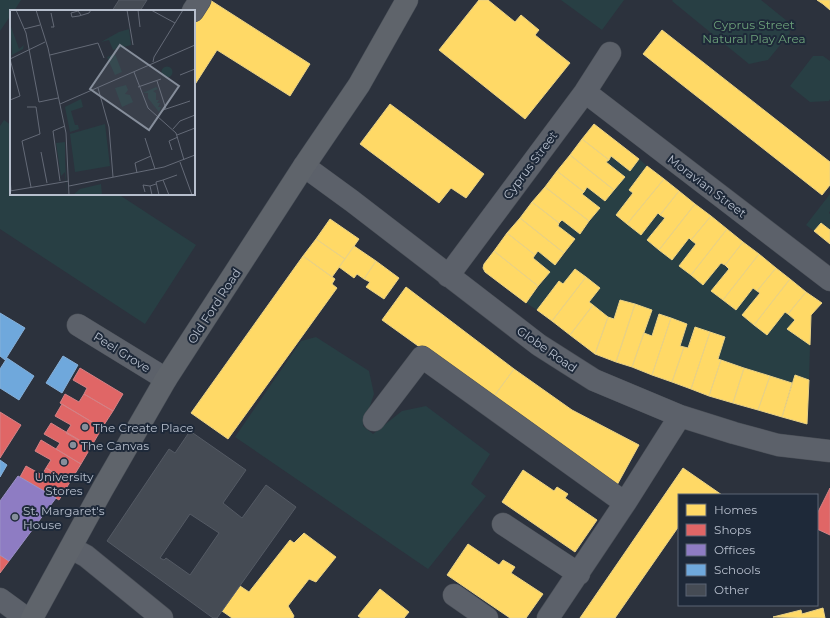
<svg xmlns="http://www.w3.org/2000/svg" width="830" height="618" viewBox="0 0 830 618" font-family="Montserrat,sans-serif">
<rect width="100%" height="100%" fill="#2c323d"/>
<path fill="#283f44" d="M0 0H21L14 11H11V15L0 31Z
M561 0H624L602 30Z
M673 0H761L787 21 790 33 768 60 749 64 672 1Z
M813 56H823L830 61V99L829 101 810 102 790 86Z
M4 120 11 125V194H118L196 245 145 324 0 229V126Z
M611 156 639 159 647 166 629 189 633 193 616 216 641 235 658 213 665 218 647 240 689 238 696 244 703 285 721 263 729 269 711 291 735 310 753 288 760 293 742 315 767 335 785 312 795 320 787 329 810 345 809 380 795 375 792 383 718 359 725 337 695 327 688 348 680 346 687 324 659 314 652 336 644 333 652 310 620 300 614 319 608 317 563 284 537 310 526 303 550 272 533 258 538 251 556 265 575 240 558 226 562 220 580 234 600 208 582 194 587 187 605 201 624 177 606 162Z
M830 194V211L829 213 830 214V230L821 223 814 231 806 225Z
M316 337 369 371 374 394 363 426 373 434 402 411 426 406 490 454 471 484 486 496 428 569 235 437 301 341Z"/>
<path fill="#ffd966" stroke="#e9d185" d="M210 0 310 64 290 96 217 50 194 86V17Z
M479 0H488L515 22 521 15 539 30 535 35 570 63 525 119 439 50Z
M817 0H830V10L823 4Z
M662 30 830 162V185L822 195 643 54Z
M390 104 484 174 466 198 451 188 439 203 360 144Z
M594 124 639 159 630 171 611 156 609 160 582 139Z
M582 139 609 160 606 162 625 177 614 190 570 155Z
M570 155 614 190 605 201 587 187 584 192 557 171Z
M647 166 664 179 627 224 616 215 633 193 629 190Z
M557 171 584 192 582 194 600 208 589 221 545 187Z
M664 179 679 191 660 215 658 213 641 235 627 224Z
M545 187 589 221 580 234 562 220 559 223 532 202Z
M679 191 695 204 659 250 647 240 665 218 660 215Z
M532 202 559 223 558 226 575 239 564 253 520 218Z
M695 204 711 216 691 240 689 238 672 260 659 250Z
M711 216 727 229 691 275 679 266 696 244 691 240Z
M520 218 564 253 555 265 538 251 535 255 507 233Z
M330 219 359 239 345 259 316 239Z
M821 223 830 230V244L814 231Z
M727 229 743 242 725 265 721 263 703 285 691 275Z
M507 233 535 255 533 258 550 272 538 286 494 251Z
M316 239 345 259 332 277 303 256Z
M743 242 759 254 723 300 711 291 729 269 725 265Z
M354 246 376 261 364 279 357 274 354 278 339 267Z
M494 251 538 286 526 303 485 272 483 268 484 264Z
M759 254 776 268 757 291 753 288 736 310 723 300Z
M303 256 335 279 332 284 337 288 228 439 191 413Z
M376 261 399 278 384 299 366 287 370 282 364 279Z
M776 268 790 279 754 325 742 315 760 293 757 291Z
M575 269 586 277 552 321 537 310 559 281 563 284Z
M586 277 600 288 589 302 593 305 570 335 552 321Z
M790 279 806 292 788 314 785 312 767 335 754 325Z
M406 287 514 369 492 399 382 320Z
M806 292 822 303 811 315 810 345 787 329 795 320 788 314Z
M620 300 635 304 616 362 595 354 608 317 614 319Z
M635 304 652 310 632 367 616 362Z
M593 305 608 317 595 354 570 335Z
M659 314 671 318 652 375 632 367 644 333 652 336Z
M671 318 687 324 680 346 684 347 672 382 652 375Z
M695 327 710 332 691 389 672 382 684 347 688 348Z
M710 332 725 337 718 359 721 360 709 396 691 389Z
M721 360 744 368 733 403 709 396Z
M744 368 770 376 758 410 733 403Z
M514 369 572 410 639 445 617 485 492 399Z
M795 375 809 380 807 424 782 417Z
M770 376 792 383 782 417 758 410Z
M683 468 722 495H679V526L615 618H580Z
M523 470 554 491 557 487 568 494 565 498 597 520 575 552 502 502Z
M304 533 336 557 316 582 309 579 288 606 294 616 293 618H232L222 611 240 586 249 592 290 540 294 543Z
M468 544 499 565 503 560 515 567 511 573 543 594 526 618H510L447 575Z
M380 589 409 612 404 618H361L358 616Z
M823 608 825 618 773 617 801 610 802 614Z"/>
<path fill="#e06666" stroke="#d48185" d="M80 368 123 394 113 411 84 394 87 388 73 380Z
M65 394 79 402 84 394 113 411 102 428 60 403Z
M62 404 102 428 91 447 66 433 71 425 55 416Z
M0 412 21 425 0 458Z
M51 423 91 447 81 464 56 449 60 443 44 434Z
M41 440 81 464 70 482 46 468 51 460 35 451Z
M26 466 42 475 46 468 70 482 59 500 20 477Z
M830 488V535L817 529V514Z
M0 555 9 561 0 573Z"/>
<path fill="#8e7cc3" stroke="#9a90c6" d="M18 476 56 498 9 561 0 555V501Z"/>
<path fill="#6fa8dc" stroke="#85afd8" d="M0 313 25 328 5 360 0 356Z
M63 356 78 365 62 393 46 383Z
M7 358 34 376 19 400 0 388V369Z
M0 460 7 465 0 477Z"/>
<path fill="#454b54" stroke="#545a64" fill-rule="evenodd" d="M119 0H147L140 11H112Z
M190 431 246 470 223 503 242 518 266 485 296 507 217 618H213L107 541 169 449 175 453ZM190 514 219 533 190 575 166 558 164 560 160 558Z"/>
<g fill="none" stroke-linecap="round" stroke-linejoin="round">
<g stroke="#494e56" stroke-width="23">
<path id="minor" d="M193 11 200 0
M585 92 830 280
M304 166 352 201 539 345 594 380 680 416 734 433 778 445 830 451
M448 276 585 92 610 53
M78 325 166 379
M374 420 422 357 625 503
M503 524 579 574
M71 548 86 556 162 618
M454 595 487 618
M0 599 26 618
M548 618 625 503 680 416"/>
</g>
<g stroke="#474d56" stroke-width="23">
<path id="major" d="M32 618 102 490 166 379 304 166 359 85 407 0"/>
</g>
<use href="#minor" stroke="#5c616a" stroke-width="22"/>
<use href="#major" stroke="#5f646b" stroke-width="22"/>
</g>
<g fill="#868e9b" stroke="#1e2939" stroke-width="1.5">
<circle cx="85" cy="427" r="4"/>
<circle cx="73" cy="445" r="4"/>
<circle cx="64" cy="462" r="4"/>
<circle cx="15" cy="517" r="4"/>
</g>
<g text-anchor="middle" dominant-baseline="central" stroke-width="4" stroke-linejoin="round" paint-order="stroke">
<g font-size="12" fill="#6ca079" stroke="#1e2939">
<text x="754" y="24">Cyprus Street<tspan x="754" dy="14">Natural Play Area</tspan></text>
</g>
<g font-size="12" fill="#b7bfcd" stroke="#1e2939">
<text transform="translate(530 165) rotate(-53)">Cyprus Street</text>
<text transform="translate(707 186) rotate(37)">Moravian Street</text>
<text transform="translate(214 306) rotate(-57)">Old Ford Road</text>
<text transform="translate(547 349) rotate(35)">Globe Road</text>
<text transform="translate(122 352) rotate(32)">Peel Grove</text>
</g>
<g font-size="12" fill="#b7bfcd" stroke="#1e2939" text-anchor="start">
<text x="93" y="427">The Create Place</text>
<text x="81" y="445">The Canvas</text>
<text x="64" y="476" text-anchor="middle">University<tspan x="64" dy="14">Stores</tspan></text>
<text x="23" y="510">St. Margaret's<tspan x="23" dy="14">House</tspan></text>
</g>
</g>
<g transform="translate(10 10)">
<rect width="185" height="185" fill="#2c323d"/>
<path d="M0 14 9 39 14 35 13 39 0 46 2 43ZM119 19 121 35 103 40 99 30 91 32 109 22ZM105 44 112 62 105 65 97 47ZM151.5 62a5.5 5.5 0 1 1 11 0a5.5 5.5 0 1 1-11 0ZM116 75 118 80 115 84 120 85 123 92 112 97 105 78ZM146 77 148 79 143 81 146 83V90H149L147 93H150L148 97H151L149 102 138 88V83H133ZM71 89 73 97 61 101 65 115H68L69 119 60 122 55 97ZM95 114 100 156 65 162 60 124ZM55 132V149L57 185 55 162 51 166 46 133ZM91 174 92 185H63L70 179Z" fill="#283f44"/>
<path fill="none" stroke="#646a77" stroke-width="1" d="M6 0 16 23 29 92 48 88M26 0 38 38 56 123 59 185M117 0 123 35M128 0 130 17M141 0 165 13M71 5 68 1 61 3 62 7 69 6 79 3 81 0M41 17H44L41 3M14 19 30 15M40 45 88 33 94 48M0 49 35 32M143 52 144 47 173 0M124 62 138 98 166 123 174 150M170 65 185 59M147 71 156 99M128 77 151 69M88 78 99 117 103 167M0 90 10 86 0 49M50 94 185 35M17 97H26L30 124 12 131 21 177M147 108 153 100 180 91M163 119 170 111 185 105M167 125 185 118M135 128 145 159M162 140 159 131 168 127M31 142 37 173M170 152 182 185M127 163 125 153 141 146M0 168 1 181M50 171 43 121 55 116M59 176 154 157 185 145M0 181 59 171M135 182 133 175 140 176M142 185 140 176 146 174M149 185 146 172 153 170M159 185 153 170 167 165"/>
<path fill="#868e9b" fill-opacity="0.15" stroke="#868e9b" stroke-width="2" d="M110 35 169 76 139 120 80 79Z"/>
<rect width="185" height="185" fill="none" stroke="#b7bfcd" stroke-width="2"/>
</g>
<rect x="678" y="494" width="140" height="112" fill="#1e2939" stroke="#5b6574"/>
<rect x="686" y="504" width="20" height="12" fill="#ffd966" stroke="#5b6574"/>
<text x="714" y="514" font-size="12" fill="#b7bfcd">Homes</text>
<rect x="686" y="524" width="20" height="12" fill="#e06666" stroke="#5b6574"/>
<text x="714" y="534" font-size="12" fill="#b7bfcd">Shops</text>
<rect x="686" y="544" width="20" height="12" fill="#8e7cc3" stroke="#5b6574"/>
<text x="714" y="554" font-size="12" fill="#b7bfcd">Offices</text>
<rect x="686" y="564" width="20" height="12" fill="#6fa8dc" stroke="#5b6574"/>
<text x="714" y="574" font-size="12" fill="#b7bfcd">Schools</text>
<rect x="686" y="584" width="20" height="12" fill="#454b54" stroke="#5b6574"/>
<text x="714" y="594" font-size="12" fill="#b7bfcd">Other</text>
</svg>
